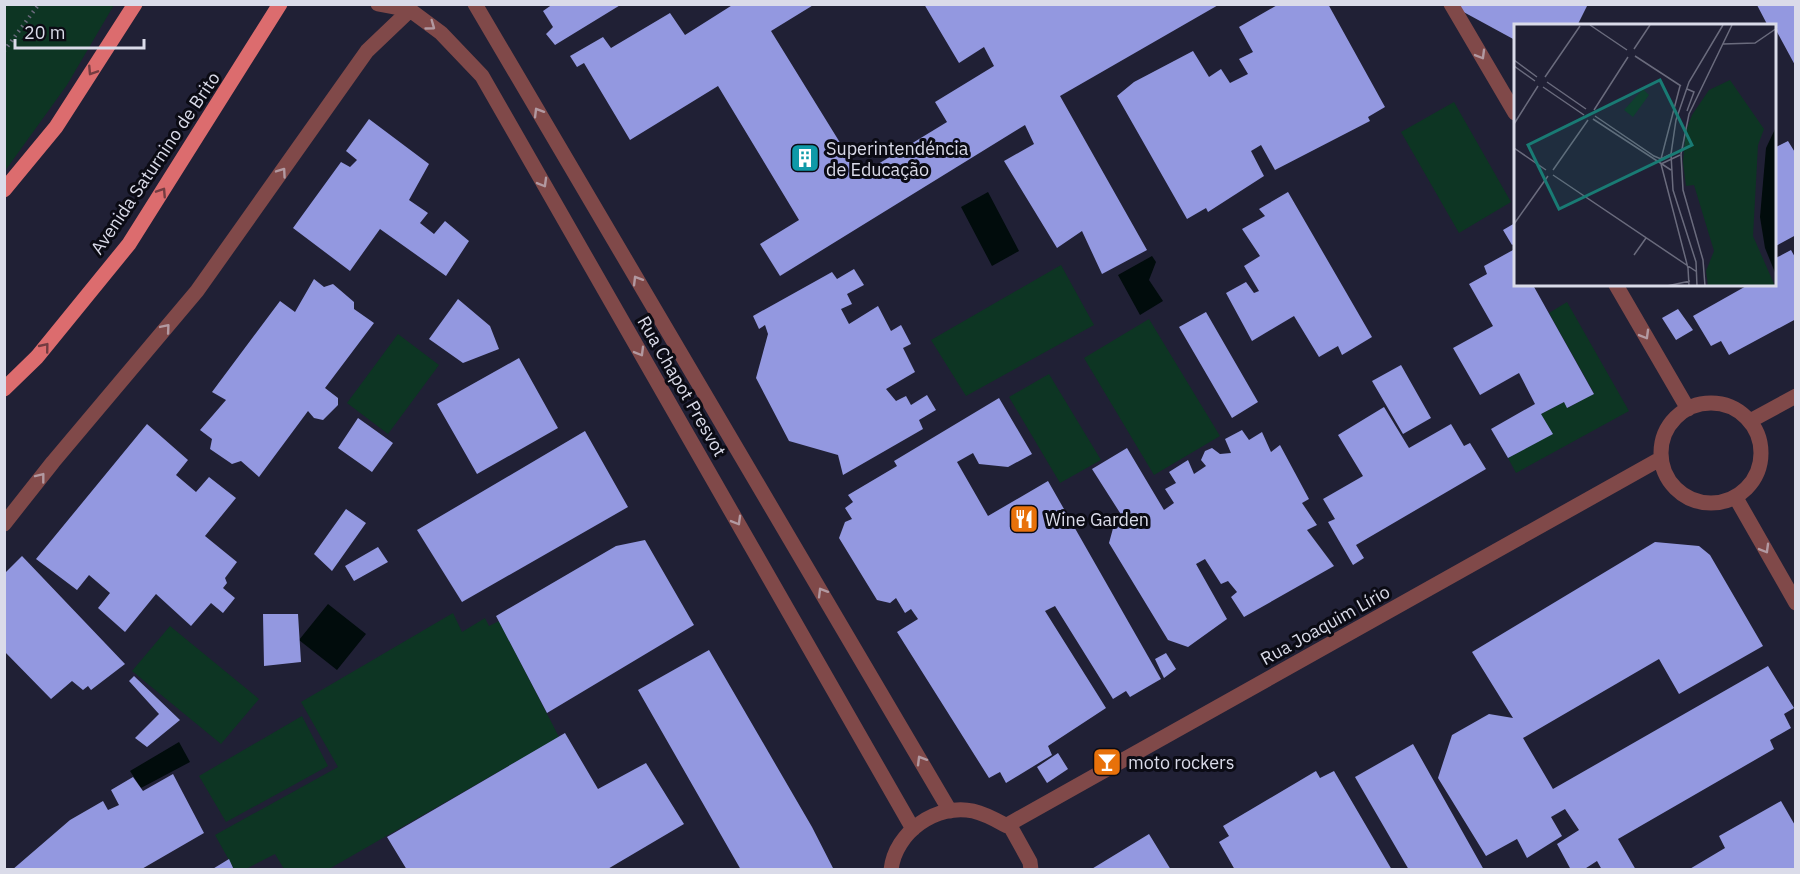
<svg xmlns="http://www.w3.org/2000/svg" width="1800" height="874" viewBox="0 0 1800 874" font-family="'IBM Plex Sans',sans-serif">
<rect width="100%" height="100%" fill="#202035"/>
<path fill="#0d3523" d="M5 4 114 5 67 85 5 171Z
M1454 102 1511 202 1459 233 1401 132Z
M1061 265 1094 325 966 396 931 340Z
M1567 302 1629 411 1516 473 1508 458 1552 434 1541 414 1564 402 1568 408 1594 393 1549 313Z
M1149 319 1220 436 1154 475 1084 358Z
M398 334 439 365 388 434 347 403Z
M1049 374 1101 460 1060 483 1009 397Z
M453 613 462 632 485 618 489 626 499 621 559 737 329 869H284L275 854 246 869H234L215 835 338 767 301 702Z
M170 626 259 699 221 744 132 671Z
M302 716 328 766 226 822 199 776Z"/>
<path fill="#010c0c" d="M988 192 1019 251 992 266 961 207Z
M1152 256 1156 262 1149 280 1163 301 1140 315 1118 275Z
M328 604 366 634 337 670 299 640Z
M179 742 190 762 141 788 130 771Z"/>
<path fill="#9398e0" d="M553 4H622L555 45 546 34 553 27 543 11Z
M734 4H815L771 31 860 175 947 122 935 102 994 66 984 47 959 63 924 4H1220L1060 96 1147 250 1102 274 1082 231 1057 248 1004 161 1034 144 1025 125 780 276 760 244 799 220 718 86 630 140 584 63 577 67 570 56 603 37 611 48 670 13 685 35Z
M1279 4H1328L1385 107 1368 117 1370 121 1275 170 1261 145 1251 151 1264 176 1208 212 1206 208 1187 219 1117 96 1134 82 1193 51 1209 77 1221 69 1230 83 1248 74 1239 59 1253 52 1239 27Z
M1455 4H1588L1577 26H1515V40L1458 9Z
M1757 5H1796V67L1777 32 1774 33V26H1768Z
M369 119 429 164 409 200 428 213 420 223 434 234 445 221 469 241 446 276 380 229 350 271 293 228 341 162 350 167 357 160 346 151Z
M1788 141 1796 154V235L1774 247V148Z
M1288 192 1372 337 1342 355 1338 346 1319 357 1294 316 1252 341 1226 293 1246 282 1254 293 1259 291 1244 266 1260 256 1242 229 1265 216 1259 209Z
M1515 223V243L1512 245 1503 230Z
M1513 250 1515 253V285H1533L1594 394 1567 408 1564 402 1541 414 1553 434 1508 458 1491 429 1535 404 1519 373 1480 395 1453 348 1493 326 1469 284 1487 274 1484 266Z
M1791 250 1796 259V319L1729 355 1721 341 1711 346 1693 316 1748 285H1774V259Z
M854 269 864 285 847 294 852 304 841 309 849 324 878 306 891 331 901 325 911 344 903 348 915 372 886 389 896 401 906 396 911 405 927 395 936 410 919 420 923 429 843 475 838 455 789 441 756 378 768 334 765 325 759 329 753 316 832 272 837 279Z
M314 279 324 287 333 284 354 302V309L374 323 325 388 338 398V405L323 420 314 418 308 411 259 477 241 461 232 464 210 449 212 439 200 430 226 400 212 392 280 301 295 312Z
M458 299 490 326 499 349 463 363 429 339Z
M1678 309 1693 330 1676 340 1662 318Z
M1206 312 1258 402 1232 418 1179 327Z
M519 358 558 428 477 474 437 404Z
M1401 365 1431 418 1403 434 1372 381Z
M999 398 1032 454 1008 467 979 464 973 453 957 462 988 516 1048 481 1161 679 1130 697 1126 691 1113 699 1055 606 1045 611 1106 708 1048 746 1052 755 1006 783 1000 772 989 778 897 632 918 619 911 609 905 613 896 598 890 603 877 600 839 538 845 522 852 519 845 508 853 502 848 495 897 466 894 461Z
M1384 407 1409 448 1451 424 1464 446 1470 443 1486 469 1356 545 1364 558 1353 565 1328 522 1335 519 1323 499 1363 476 1338 435Z
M358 418 393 443 372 472 338 448Z
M147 424 188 460 176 475 196 492 209 477 236 498 205 536 237 562 225 578 227 583 223 588 235 598 223 613 211 603 191 626 156 594 125 632 98 608 110 593 89 575 77 590 36 559Z
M1242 430 1249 440 1262 432 1271 452 1280 445 1309 499 1302 503 1317 525 1307 530 1334 566 1244 617 1231 597 1237 592 1228 581 1221 584 1205 559 1196 564 1227 619 1188 647 1168 640 1109 543 1115 521 1122 516 1092 469 1127 448 1164 510 1174 503 1165 489 1176 483 1169 472 1188 460 1194 474 1206 466 1201 460 1205 451 1212 448 1220 454 1231 453 1225 439Z
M585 431 628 507 462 602 417 530Z
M346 509 366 523 332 571 314 554Z
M645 540 694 625 547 713 496 616 616 546Z
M1655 542 1699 546 1710 555 1763 646 1679 694 1659 659 1523 738 1553 789 1768 666 1794 708 1784 714 1791 728 1770 740 1774 749 1618 839 1636 870H1602L1597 861 1583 870H1571L1557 844 1579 830 1565 809 1551 817 1562 836 1527 858 1517 839 1486 856 1438 778 1452 735 1489 714 1513 718 1472 652Z
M378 547 388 562 354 581 345 566Z
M22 556 125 664 91 690 88 686 83 690 72 681 51 699 4 651V574Z
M263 614H298L301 662 264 666Z
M709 650 812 827 834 870H741L638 690Z
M1166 653 1176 669 1164 678 1155 659Z
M134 676 180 720 147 747 135 738 159 714 129 681Z
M565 733 598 789 646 763 684 824 606 870H407L387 837Z
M1413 744 1484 870H1409L1355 777Z
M1058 753 1068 769 1047 783 1037 767Z
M1316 771 1320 778 1334 771 1392 870H1235L1219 842 1229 836 1223 826Z
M173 774 204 833 140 870H12L70 820 103 801 108 810 119 805 111 790 133 777 143 791Z
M1781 801 1796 827V870H1688L1725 848 1719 836Z
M1149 834 1171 870H1090Z
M229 859 234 870H211Z"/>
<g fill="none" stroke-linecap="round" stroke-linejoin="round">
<path stroke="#6a6a7d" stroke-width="4" stroke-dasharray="1.5 4.5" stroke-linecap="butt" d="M4 51 39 4"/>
<path stroke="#804949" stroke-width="15" d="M378 4 410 10 441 33 482 76 913 829
M475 4 950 811
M1451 4 1515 113
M1616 285 1688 409
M1661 453a50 50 0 1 1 100 0a50 50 0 1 1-100 0Z
M1750 421 1796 396
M1736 498 1796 603
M4 524 53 462 197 291 367 51 410 10
M1009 824 1660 459
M891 870C895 832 937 803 973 811 986 814 996 820 1007 826L1009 824 1030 862 1031 870"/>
<path stroke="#dc6c6e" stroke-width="15" d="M4 190 56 127 135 4
M4 389 37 357 129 244 280 4"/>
</g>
<defs><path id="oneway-chevron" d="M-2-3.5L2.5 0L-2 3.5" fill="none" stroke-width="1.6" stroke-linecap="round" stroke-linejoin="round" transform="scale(1.5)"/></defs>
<g stroke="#b299a1">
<use href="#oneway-chevron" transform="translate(431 26) rotate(36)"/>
<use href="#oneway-chevron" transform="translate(1481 55) rotate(60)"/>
<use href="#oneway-chevron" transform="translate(538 112) rotate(-121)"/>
<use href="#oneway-chevron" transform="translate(282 172) rotate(-55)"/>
<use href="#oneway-chevron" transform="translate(543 183) rotate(60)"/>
<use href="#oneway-chevron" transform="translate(637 280) rotate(-121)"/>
<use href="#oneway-chevron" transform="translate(166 328) rotate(-50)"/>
<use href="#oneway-chevron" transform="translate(1645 335) rotate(60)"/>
<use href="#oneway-chevron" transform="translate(640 352) rotate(60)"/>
<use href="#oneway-chevron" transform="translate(41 477) rotate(-52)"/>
<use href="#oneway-chevron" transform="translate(737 521) rotate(60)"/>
<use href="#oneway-chevron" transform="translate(1765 549) rotate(60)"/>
<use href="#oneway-chevron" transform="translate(822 592) rotate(-121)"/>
<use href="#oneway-chevron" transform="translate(921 760) rotate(-121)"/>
</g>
<g stroke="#743c41">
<use href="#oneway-chevron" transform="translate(92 71) rotate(123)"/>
<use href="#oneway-chevron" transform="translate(162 192) rotate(-57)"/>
<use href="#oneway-chevron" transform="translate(45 347) rotate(-51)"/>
</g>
<defs>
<g id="building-square" transform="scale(1.5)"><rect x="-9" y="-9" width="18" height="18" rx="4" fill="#0f9aa8" stroke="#0b0b14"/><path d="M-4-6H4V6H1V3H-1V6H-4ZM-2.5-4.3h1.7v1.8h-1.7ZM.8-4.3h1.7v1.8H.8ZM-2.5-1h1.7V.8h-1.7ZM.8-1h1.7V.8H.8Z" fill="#fff"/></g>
<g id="restaurant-square" transform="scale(1.5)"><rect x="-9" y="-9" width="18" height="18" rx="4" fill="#e8710a" stroke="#0b0b14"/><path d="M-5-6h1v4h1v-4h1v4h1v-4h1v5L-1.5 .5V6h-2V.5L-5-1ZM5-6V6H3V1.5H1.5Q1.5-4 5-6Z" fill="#fff"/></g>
<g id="bar-square" transform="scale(1.5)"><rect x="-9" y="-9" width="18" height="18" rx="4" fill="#e8710a" stroke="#0b0b14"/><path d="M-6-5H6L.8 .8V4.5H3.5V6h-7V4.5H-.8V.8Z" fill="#fff"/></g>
</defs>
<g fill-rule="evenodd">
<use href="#building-square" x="805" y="158"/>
<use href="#restaurant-square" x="1024" y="519"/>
<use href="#bar-square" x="1107" y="762"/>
</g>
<g text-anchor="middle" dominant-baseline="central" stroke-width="6" stroke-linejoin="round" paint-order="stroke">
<g font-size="18" fill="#dadbe9" stroke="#0b0b14" text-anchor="start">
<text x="826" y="148">Superintendéncia<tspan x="826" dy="21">de Educação</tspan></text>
<text x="1045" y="519">Wine Garden</text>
<text x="1128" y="762">moto rockers</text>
</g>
<g font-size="18" fill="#dadbe9" stroke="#0b0b14">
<text transform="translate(155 163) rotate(-56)">Avenida Saturnino de Brito</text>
<text transform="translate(682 386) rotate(60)">Rua Chapot Presvot</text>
<text transform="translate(1325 625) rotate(-29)">Rua Joaquim Lírio</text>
</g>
</g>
<g transform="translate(1514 24)">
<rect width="262" height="262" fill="#202035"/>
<path d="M216 56 250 105 244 121 239 212 261 262H194L192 247 200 227 180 161 172 162 169 138 172 106 178 91 195 66ZM129 65 135 71 119 93 110 86Z" fill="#0d3523"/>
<path d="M262 103V251L251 224 246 193 252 124Z" fill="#010c0c"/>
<path fill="none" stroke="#6a6b7d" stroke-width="1.5" d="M76 1 113 26M209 20 241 19 263 4M120 25 136 1M121 32 167 62M0 36 23 53M0 42 21 57M31 53 66 2M33 58 72 85M29 63 70 91M173 65 180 68 173 87M80 86 114 33M81 92 140 132 147 135 157 130M79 95 157 146M0 100 24 62M0 124 32 146M147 135 166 62M147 140 174 244 175 262M147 140 166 131M39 146 74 96M39 151 183 248M0 200 34 152M120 231 132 214M153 262 176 257M183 262 182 238 159 166 157 130 162 96 175 58 209 1M191 262 189 236 169 166 167 130 175 90 218 1"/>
<path fill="#197b74" fill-opacity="0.15" stroke="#197b74" stroke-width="3" d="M146 56 178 121 45 185 14 121Z"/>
<rect width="262" height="262" fill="none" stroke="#dadbe9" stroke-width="3"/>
</g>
<rect width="1800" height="874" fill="none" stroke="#dadbe9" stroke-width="12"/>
<path d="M15 39v9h129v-9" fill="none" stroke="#dadbe9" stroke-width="3"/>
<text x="24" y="39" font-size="18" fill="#dadbe9" stroke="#0b0b14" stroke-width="4.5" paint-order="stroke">20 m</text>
</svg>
